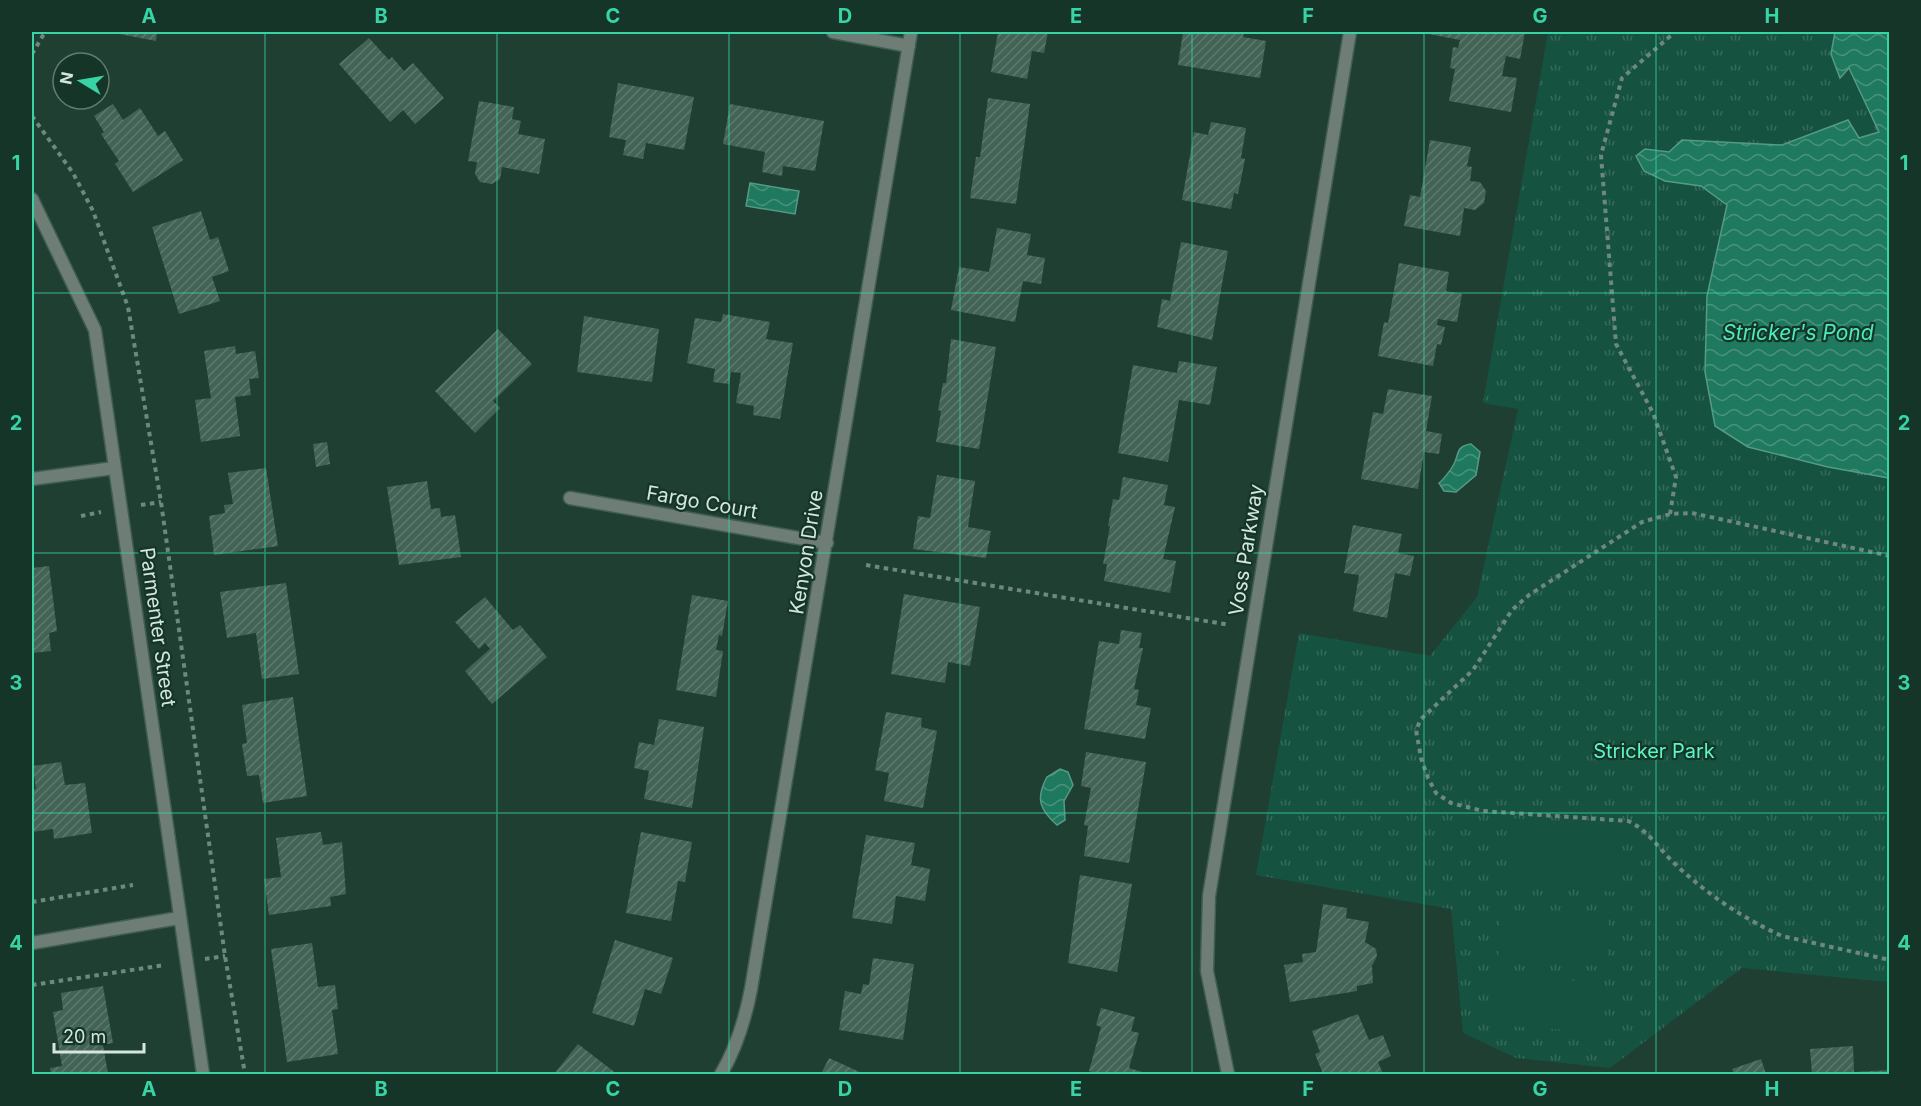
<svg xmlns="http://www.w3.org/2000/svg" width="1921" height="1106" viewBox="0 0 1921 1106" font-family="Inter,sans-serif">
<defs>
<pattern id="grass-tufts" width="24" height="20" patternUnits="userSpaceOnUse" patternTransform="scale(1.5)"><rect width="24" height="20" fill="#15523f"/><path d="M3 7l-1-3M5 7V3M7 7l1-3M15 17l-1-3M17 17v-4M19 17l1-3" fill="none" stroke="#366b5a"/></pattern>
<pattern id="water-waves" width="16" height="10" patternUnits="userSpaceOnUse" patternTransform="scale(1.5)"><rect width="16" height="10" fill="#1e795e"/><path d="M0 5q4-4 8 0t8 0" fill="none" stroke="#48927c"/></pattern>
<pattern id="building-hatch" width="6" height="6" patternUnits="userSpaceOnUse" patternTransform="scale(1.5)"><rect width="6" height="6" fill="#436356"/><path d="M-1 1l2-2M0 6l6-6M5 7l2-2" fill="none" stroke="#5d796e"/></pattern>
</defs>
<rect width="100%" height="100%" fill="#1f3f33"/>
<path fill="url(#grass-tufts)" d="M1548 32H1889V982L1742 968 1610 1068 1516 1058 1463 1033 1451 909 1256 875 1299 633 1430 656 1477 597 1518 409 1483 403Z"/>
<path fill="#15523f" d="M1511 818 1622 827 1617 892 1506 883Z
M1501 911 1609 917 1606 966 1498 960Z
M1496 976 1604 983 1601 1032 1493 1025Z"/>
<path fill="url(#water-waves)" stroke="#559a85" stroke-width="1.5" d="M1835 32H1889V478L1828 467 1748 447 1715 426 1705 372 1707 296 1727 205 1701 186 1665 181 1644 171 1636 156 1645 149 1669 152 1682 140 1782 145 1848 120 1859 138 1879 132 1849 68 1840 78 1831 54Z
M750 183 799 191 795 214 746 206Z
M1471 444 1480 452 1476 475 1456 492 1444 491 1439 483C1443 480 1451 470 1454 464 1459 454 1456 446 1471 444Z
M1060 769 1068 772 1073 785 1064 801 1065 820 1057 825C1040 810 1035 799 1047 777Z"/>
<path fill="url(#building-hatch)" d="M998 32H1048L1044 53 1032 51 1027 79 991 72Z
M1183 32H1244L1243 37 1266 41 1260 78 1178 65Z
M1430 32H1525L1520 59 1506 56 1502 76 1517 78 1511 112 1449 101 1455 69 1450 68 1453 47 1458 48 1460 40 1429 34Z
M114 33V32H157L156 41Z
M369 38 389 60 392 57 404 71 413 63 444 98 415 124 403 110 390 122 339 64Z
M618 83 694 97 684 150 646 143 643 159 623 155 626 140 609 137Z
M988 98 1030 104 1016 204 970 198 976 157H980Z
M479 101 514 107 512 119 521 121 518 134 545 139 539 174 502 167 500 179 492 184 480 182 475 174 477 162 468 161Z
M113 104 123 120 140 108 158 136 165 131 183 160 133 192 115 164 119 161 101 134 104 132 94 116Z
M730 104 824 121 815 171 783 166 782 176 762 172 765 152 723 144Z
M1211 122 1246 128 1241 158 1245 159 1238 194 1234 193 1231 209 1182 200 1194 132 1208 135Z
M1430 140 1471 147 1467 166 1472 167 1470 181 1480 182 1486 191 1484 203 1475 210 1464 208 1460 236 1404 226 1410 195 1420 197Z
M201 211 210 240 218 237 229 271 212 277 220 301 179 314 152 227Z
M997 228 1031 234 1027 255 1045 258 1041 284 1023 281 1015 322 951 310 959 267 989 272Z
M1181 242 1228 251 1212 340 1157 327 1162 299 1170 301Z
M1399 263 1449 272 1446 291 1462 294 1457 322 1438 319 1437 325 1445 327 1441 345 1437 344 1433 366 1378 356 1384 322 1388 323Z
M723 314 770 322 766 339 793 343 780 419 753 415 754 406 736 403 741 373 731 372 729 384 713 382 715 369 687 363 695 318 721 322Z
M584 316 659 329 652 382 577 372Z
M498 329 532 364 493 401 500 408 475 433 435 391Z
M951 339 996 347 979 449 936 442 941 411 938 410 943 383H946Z
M235 346 236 354 255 351 259 378 249 379 251 395 235 397 240 436 201 442 195 400 211 398 204 351Z
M1179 361 1217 367 1210 405 1179 400 1168 462 1118 453 1133 365 1177 373Z
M1388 389 1432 396 1426 431 1442 434 1439 454 1424 452 1418 489 1361 479 1373 412 1383 414Z
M327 442 330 464 316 467 313 444Z
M266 468 278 546 214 555 209 516 225 513 224 505 233 504 228 473Z
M937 475 975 481 968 527 991 531 986 558 913 549 918 516 930 518Z
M1123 477 1168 485 1164 505 1175 507 1163 559 1176 561 1170 593 1104 581 1107 564H1103L1110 526H1108L1113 499 1119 500Z
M427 481 431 509 440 508 441 517 455 515 461 557 399 565 387 487Z
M1353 525 1402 534 1398 553 1414 556 1410 576 1395 573 1387 618 1353 611 1359 575 1344 573Z
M49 566 57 631 49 633 51 651 32 653V568Z
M286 583 299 674 262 679 256 633 227 638 220 592Z
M904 594 980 607 970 666 948 662 945 683 891 674Z
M692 595 728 601 722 636 719 635 716 650 723 651 716 697 676 690Z
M485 597 513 630 520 625 547 657 492 704 465 671 490 649 485 643 479 649 455 622Z
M1121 630 1142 633 1139 648H1143L1134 689 1139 690 1136 705 1151 708 1145 739 1084 729 1099 641 1119 644Z
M293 697 307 796 263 803 259 775 247 776 242 744 247 743 242 705Z
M886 712 922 718 921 727 937 731 923 808 884 801 889 773 875 770Z
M659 719 704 727 692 808 644 799 649 771 634 768 639 742 654 745Z
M1086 752 1146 762 1129 863 1084 856 1088 826 1084 825 1091 788 1081 786Z
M61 762 65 785 85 783 92 833 54 839 53 829 32 832V790L36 789 33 766Z
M321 832 323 845 342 842 346 894 330 897 331 906 269 915 264 879 281 877 276 838Z
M641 832 692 842 685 882 678 881 671 921 626 913Z
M866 835 915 843 911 865 930 869 925 901 896 896 892 924 852 918Z
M1080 875 1132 884 1117 972 1068 963Z
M1323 904 1347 908 1346 918 1369 922 1365 942 1376 949 1377 956 1372 966 1373 983 1357 986V991L1290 1002 1284 965 1303 962 1302 954 1316 952Z
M615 940 673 958 661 994 645 989 634 1026 592 1013Z
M312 943 318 987 335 985 338 1009 332 1010 338 1054 287 1062 271 949Z
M873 958 914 964 903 1040 839 1030 845 991 861 994 863 984 869 985Z
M103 986 113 1043 103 1045 108 1074H51L50 1068 62 1066 53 1012 63 1010 61 993Z
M1101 1008 1135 1017 1131 1031 1139 1033 1129 1068 1149 1074H1096L1089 1071 1101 1027 1096 1025Z
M1358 1014 1369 1040 1383 1035 1391 1056 1378 1062 1383 1074H1323L1315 1054 1320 1052 1312 1031Z
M578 1044 617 1074H554Z
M1853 1046 1854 1072 1890 1070V1074H1812L1810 1049Z
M829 1058 864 1074H821Z
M1761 1059 1766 1074H1734L1732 1069Z"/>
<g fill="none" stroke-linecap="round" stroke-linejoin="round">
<g stroke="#405d52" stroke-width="15">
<path id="minor" d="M833 32 909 46
M32 199 95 330 203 1074
M32 479 114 468
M570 498 827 543
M32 943 179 918
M721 1074C737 1047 745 1020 751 989L911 32
M1228 1074 1207 971 1209 896 1350 32"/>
</g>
<path stroke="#6f887e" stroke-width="4" stroke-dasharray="4.5 4.5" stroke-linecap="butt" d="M32 54 45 32
M32 116 73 173 93 211 128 307 161 502 225 956 245 1074
M141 505 161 502
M1670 514 1676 477 1653 413 1616 344 1601 155 1622 78 1675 32
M81 516 101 512
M1890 556 1692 513 1670 514 1642 522 1529 595 1512 610 1473 670 1421 719 1416 730 1421 758 1428 778 1436 793 1451 803 1483 811 1628 821C1647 829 1660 850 1675 864 1707 894 1742 918 1782 936L1890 960
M866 565 1230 625
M32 902 133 885
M205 959 225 956
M32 985 165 965"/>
<use href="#minor" stroke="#6f7d77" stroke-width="12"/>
</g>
<path fill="none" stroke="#38d4a6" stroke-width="1.5" stroke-opacity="0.55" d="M265 32V1074M497 32V1074M729 32V1074M960 32V1074M1192 32V1074M1424 32V1074M1656 32V1074M32 293H1890M32 553H1890M32 813H1890"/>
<g text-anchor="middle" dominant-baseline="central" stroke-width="4.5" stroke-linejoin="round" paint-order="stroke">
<g font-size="20" fill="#d5e6df" stroke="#153529">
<text transform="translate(702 502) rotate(10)">Fargo Court</text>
<text transform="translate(1246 550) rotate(-81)">Voss Parkway</text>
<text transform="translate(806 552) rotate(-81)">Kenyon Drive</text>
<text transform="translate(158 627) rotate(82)">Parmenter Street</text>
</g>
<g font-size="20" fill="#5cf6c5" stroke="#153529">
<text x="1654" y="751">Stricker Park</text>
</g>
<g font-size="21" font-style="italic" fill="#4eebba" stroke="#153529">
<text x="1798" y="332">Stricker's Pond</text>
</g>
</g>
<rect width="1921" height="1106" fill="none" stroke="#153529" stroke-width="66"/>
<g transform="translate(81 81) rotate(281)"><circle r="28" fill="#153529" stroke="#627c72" stroke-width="1.5"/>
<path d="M0-4.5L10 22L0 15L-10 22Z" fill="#38d4a6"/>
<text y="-9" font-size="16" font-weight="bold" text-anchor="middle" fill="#d5e6df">N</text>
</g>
<path d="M54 1043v9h90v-9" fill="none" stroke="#d5e6df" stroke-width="3"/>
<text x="63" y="1043" font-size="18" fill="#d5e6df" stroke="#153529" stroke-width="4.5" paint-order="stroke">20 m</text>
<rect x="33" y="33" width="1855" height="1040" fill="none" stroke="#38d4a6" stroke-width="2"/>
<g font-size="20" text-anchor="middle" font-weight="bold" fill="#38d4a6">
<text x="149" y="23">A</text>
<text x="381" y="23">B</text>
<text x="613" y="23">C</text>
<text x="845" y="23">D</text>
<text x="1076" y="23">E</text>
<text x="1308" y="23">F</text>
<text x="1540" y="23">G</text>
<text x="1772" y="23">H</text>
<text x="16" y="170">1</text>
<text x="1904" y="170">1</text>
<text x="16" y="430">2</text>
<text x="1904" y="430">2</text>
<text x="16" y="690">3</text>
<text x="1904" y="690">3</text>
<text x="16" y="950">4</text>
<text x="1904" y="950">4</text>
<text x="149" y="1096">A</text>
<text x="381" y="1096">B</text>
<text x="613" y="1096">C</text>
<text x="845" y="1096">D</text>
<text x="1076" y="1096">E</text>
<text x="1308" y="1096">F</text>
<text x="1540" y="1096">G</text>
<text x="1772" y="1096">H</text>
</g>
</svg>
